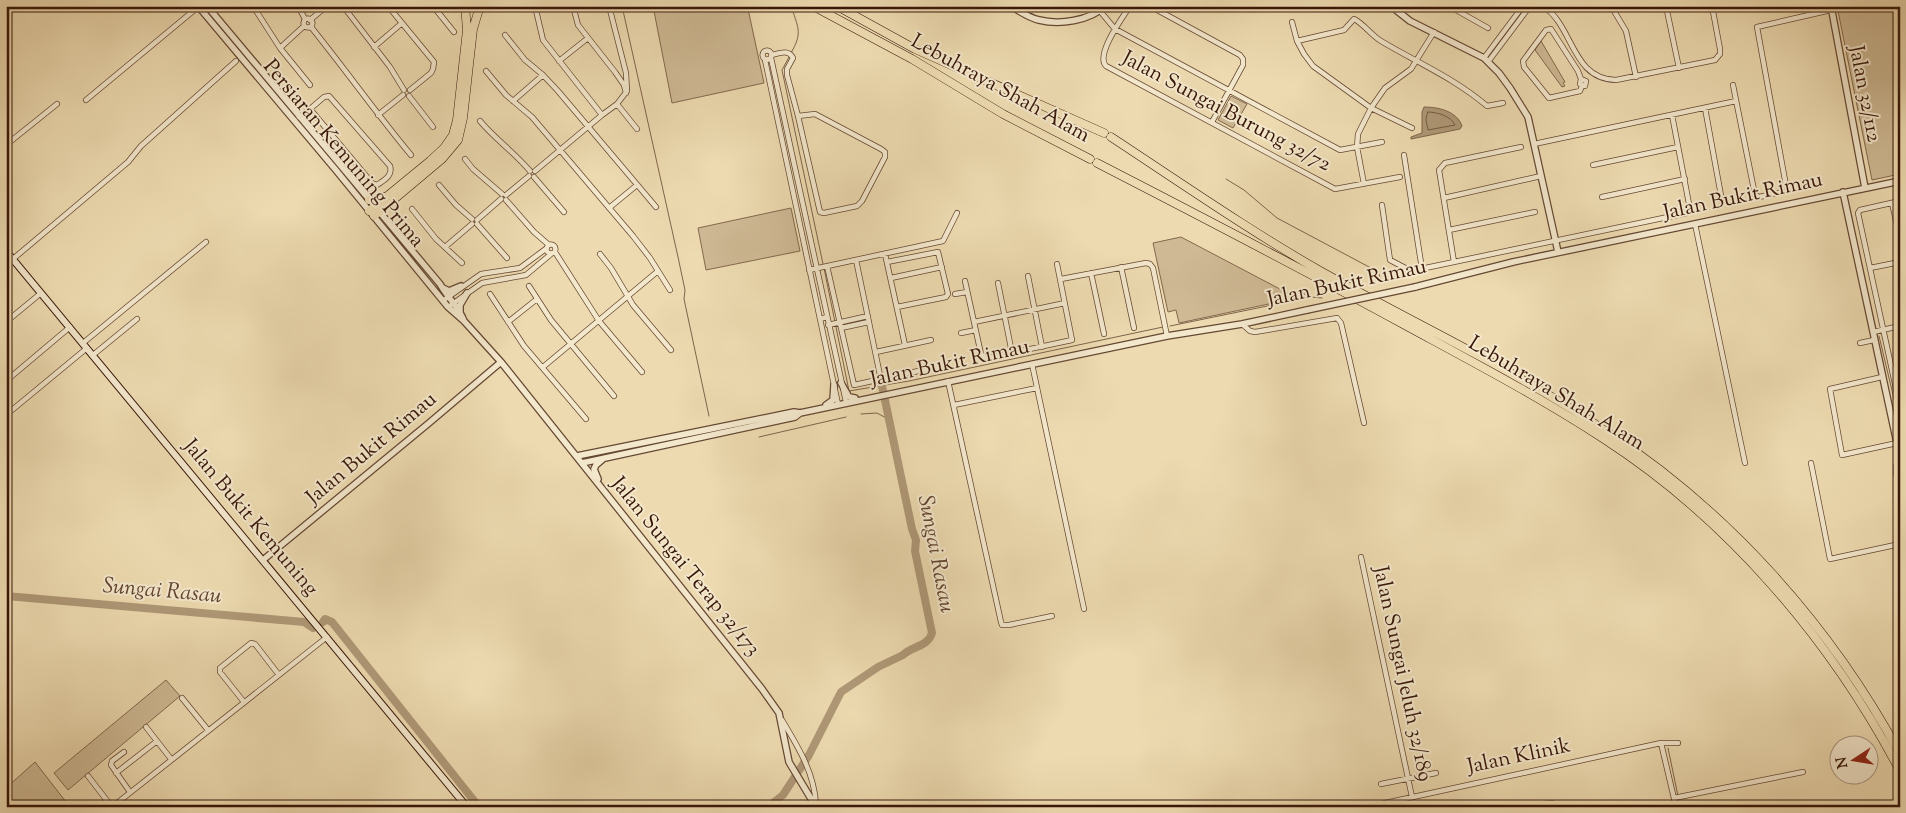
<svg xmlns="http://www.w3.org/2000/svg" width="1906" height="813" viewBox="0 0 1906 813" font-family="'Sorts Mill Goudy',serif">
<rect width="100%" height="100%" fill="#eddab0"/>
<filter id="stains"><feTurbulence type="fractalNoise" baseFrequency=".004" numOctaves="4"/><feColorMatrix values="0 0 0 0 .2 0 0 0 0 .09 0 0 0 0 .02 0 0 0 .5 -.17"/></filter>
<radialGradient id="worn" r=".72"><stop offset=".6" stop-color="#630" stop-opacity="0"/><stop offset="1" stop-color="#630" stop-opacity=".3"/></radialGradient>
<path fill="#ceb994" stroke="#83684e" d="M653 6H743L748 9 764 83 672 103Z
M1837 6H1900V174L1872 180Z
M1541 41 1565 82 1563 83 1565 86 1562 87 1535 50Z
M1231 96 1247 104 1233 128 1218 120Z
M791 208 800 251 706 270 698 228Z
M1181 237 1297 298 1179 323 1176 310 1168 312 1153 243Z
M166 680 180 696 68 790 54 773Z
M35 762 70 807H8L6 788Z"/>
<path fill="#af9877" stroke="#7f644b" d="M1424 107C1438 107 1457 111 1462 126L1460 129 1411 139V137L1422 133V112Z"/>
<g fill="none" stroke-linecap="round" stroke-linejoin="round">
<path stroke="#745840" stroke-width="1" d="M1428 112C1437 112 1451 116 1455 125L1428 130 1426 120Z"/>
<path stroke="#7f644b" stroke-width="1" d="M622 6 678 257 685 290 684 299 709 416
M791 53C802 34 799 29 792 9
M789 57 782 70 823 264
M1226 179 1244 190 1277 218 1371 268 1379 274 1380 278 1376 282
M824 268 849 391 909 381 1163 327
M1170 326 1282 303 1292 300 1295 292 1298 291 1311 297 1322 298
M1879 336 1900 424
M861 414 877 413 890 420
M759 437 846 417
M1668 748 1678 796
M1678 800 1680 807"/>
<path stroke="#af9877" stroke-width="8" d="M6 596 304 622 313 628
M323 622 325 619 332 622 479 807
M768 807 783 795 809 755 841 692 878 667 903 655C912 646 928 647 932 633L915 551 916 540 912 529 882 386"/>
<g stroke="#654833" stroke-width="6">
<path id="minor" d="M253 6 280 48 310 85
M298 6 305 19
M343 6 390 67 404 90
M388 6 434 62 433 69 431 73 410 90
M433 6 454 32
M535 6 543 40 602 115
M573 6 578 25 615 72 624 85 626 93
M1130 6C1122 18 1095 55 1106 66L1335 189 1400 177
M1150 6 1240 55 1243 59V65L1212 122
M1449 6 1488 28
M1543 6C1574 26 1571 79 1616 80L1715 60 1720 54V49L1712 6
M1611 6 1626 31 1636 77
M1666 6 1679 68
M1100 11 1115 29 1340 150 1382 142
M303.5 23a4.5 4.5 0 1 1 9 0a4.5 4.5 0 1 1-9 0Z
M310 20 327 6
M1292 22 1297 41 1304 54 1313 66 1371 108 1412 128
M311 27C345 69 376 113 411 155
M505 35 525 60 543 75 558 91 656 207
M1297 41 1344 30 1354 19C1364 24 1371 35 1381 41 1418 63 1454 78 1487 106L1503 103
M374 47 402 23
M280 48 304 26
M762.5 55a4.5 4.5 0 1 1 9 0a4.5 4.5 0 1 1-9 0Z
M772 55C780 53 789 49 793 58L787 69V75L798 116 820 212 824 213 857 206 862 201 885 157V152L881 149 815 114 798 116
M771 58 846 402
M1484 58 1523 6
M765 60 820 319
M559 61 588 38
M1488 62 1530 6
M486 71 506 95 532 117 633 236 650 258 670 290
M1581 79 1586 81 1585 86 1580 84 1581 79 1578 71 1551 29 1546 30 1523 61 1524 67 1549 98 1580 91 1582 86
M1733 85 1755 195 1759 197 1787 191 1757 27 1831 10
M409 96 433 127
M86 100 198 7
M513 101 543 75
M617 104 637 129
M1705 108 1722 201
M378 115 403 95
M299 117 310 109 372 183 377 185C384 180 393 176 390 166L329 96 324 97 310 109
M480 121C495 139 514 152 530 171
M1534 144 1736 101
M6 145 57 104
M1404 155 1422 269
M465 159 473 169 502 194
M1593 165 1678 147
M535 171 602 115 617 104 627 91 626 73 609 6
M534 177 564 212
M1364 184 1357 147 1358 134 1371 108 1385 88 1411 69 1434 32
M439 185 456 205 472 219
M506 195 529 176
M1602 197 1685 179
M1444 198 1541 176
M506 200 534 232 549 245
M1900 201 1860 210 1858 213 1900 407
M1892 203 1900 238
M1382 205 1390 260 1411 271 1687 213 1690 209 1672 115
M609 208 637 185
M412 209 436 239 462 263
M477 220 501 199
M477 224 507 258
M1695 224 1745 463
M1449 230 1535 212
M546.5 249a4.5 4.5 0 1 1 9 0a4.5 4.5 0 1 1-9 0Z
M445 247 472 224
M555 252 599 321 642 372
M600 254 611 268 633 305 671 350
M885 254 905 345
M13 259 128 162 141 146 236 61
M856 260 881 380
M887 262 938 252 948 294 946 297 897 307
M1454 262 1439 170 1445 163 1521 147
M827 266 854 385 937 367
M1121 267 1134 328
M1870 268 1900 262
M809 270 943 241 957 213
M1091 273 1104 334
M1028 276 1042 347
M891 278 942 267
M1061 279 1146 263 1150 264 1153 268 1167 336
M965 281 981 354 985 358H988L1072 340 1057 264
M998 283 1012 353
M529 286 551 320 614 396
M490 294 524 346 586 419
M955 294 967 292
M444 300 481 274 520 268 547 248
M451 305 482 283 526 275 551 254
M827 317 820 319 838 404
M6 322 41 293
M508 322 537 299
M974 322 1065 303
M1242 324 1250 331 1255 332 1337 318 1341 323 1364 423
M828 325 868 316
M841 328 869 322
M1873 332 1900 326
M961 333 976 330
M83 343 206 242
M1860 343 1874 340
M876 352 931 340
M93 355 137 319
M1032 364 1084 609
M543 367 658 271
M1882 377 1830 389 1842 455 1897 443
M6 381 70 327
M948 381 1001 622 1002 625H1009L1052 616
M954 405 1037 388
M6 415 87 348
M1811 463 1830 559 1900 544
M1900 463 1896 466V473L1900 491
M1361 557 1412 797
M182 698 208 730
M244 702 220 672V668L251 643 255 644 279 675
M782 720C798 747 814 772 816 804
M146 727 171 759
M1661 743 1676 807
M124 752 112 761 111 765 130 792
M116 773 157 741
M88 776 112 807
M1381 784 1436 773
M1674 798 1803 772
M112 807 327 637
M1367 807 1661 743H1678
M1540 807 1543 804 1552 803
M1792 807 1806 804"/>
</g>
<g stroke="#654833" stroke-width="8">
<path id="tertiary" d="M198 6 335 169 448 307 464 321 501 362 762 689 779 713 789 762 816 807
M207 6 440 284C447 297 459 307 464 321
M1011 6C1019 11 1029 18 1039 20 1059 25 1090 21 1105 6
M1391 6 1410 21 1484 58 1499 73 1510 88 1528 117 1558 252
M1831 6 1865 188
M1843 192 1897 443 1900 442
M1415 287 1513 262 1900 181
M443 288 449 291 461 286
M460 313V305L467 293
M841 383 849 397 855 398
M826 405 833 400 834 385
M577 456 794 412 800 413 1167 336 1242 324 1307 310
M582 463 795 417 800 413
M598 479 594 469 596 465 602 460
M263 560 429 423 501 362"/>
</g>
<g stroke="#381709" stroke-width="8">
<path id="secondary" d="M6 251 467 807"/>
</g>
<g stroke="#381709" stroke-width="9">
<path id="motorway" d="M813 6 912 59 1003 114 1090 159
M837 6 915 49 1104 133
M1111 137C1181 183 1250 231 1322 272 1417 325 1517 371 1607 432 1729 512 1831 626 1900 754
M1097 163C1200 216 1302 269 1403 324 1471 361 1540 397 1604 439 1729 520 1831 640 1900 771
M369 200 384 197
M369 211 430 161 444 148 453 135 457 120 467 30 465 6
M374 216 442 159 458 140 463 118 473 29 480 6"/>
</g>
<use href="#minor" stroke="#f3e7cc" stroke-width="4.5"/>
<use href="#tertiary" stroke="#f3e7cc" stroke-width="5.5"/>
<use href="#secondary" stroke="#f3e7cc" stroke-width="6"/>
<use href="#motorway" stroke="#eddab0" stroke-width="8"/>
<g stroke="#654833" stroke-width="8" stroke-linecap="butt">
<path id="tertiary-bridge" d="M1307 310 1415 287"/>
</g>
<use href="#tertiary-bridge" stroke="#f3e7cc" stroke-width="5.5"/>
</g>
<g text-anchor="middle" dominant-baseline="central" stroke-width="4" stroke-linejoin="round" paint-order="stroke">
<g font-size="21" fill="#381709" stroke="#f3e7cc">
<text transform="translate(1000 89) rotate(29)">Lebuhraya Shah Alam</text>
<text transform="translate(1864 94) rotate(79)">Jalan 32/112</text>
<text transform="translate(1226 112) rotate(28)">Jalan Sungai Burung 32/72</text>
<text transform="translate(343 154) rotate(50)">Persiaran Kemuning Prima</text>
<text transform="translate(1743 197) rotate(-12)">Jalan Bukit Rimau</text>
<text transform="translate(1347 284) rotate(-12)">Jalan Bukit Rimau</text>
<text transform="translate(950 364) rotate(-12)">Jalan Bukit Rimau</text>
<text transform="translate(1556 394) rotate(31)">Lebuhraya Shah Alam</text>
<text transform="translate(372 449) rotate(-40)">Jalan Bukit Rimau</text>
<text transform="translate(250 518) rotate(50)">Jalan Bukit Kemuning</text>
<text transform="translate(685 567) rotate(51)">Jalan Sungai Terap 32/173</text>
<text transform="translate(1402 674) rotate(78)">Jalan Sungai Jeluh 32/189</text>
<text transform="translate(1519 757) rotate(-12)">Jalan Klinik</text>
</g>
<g font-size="22" font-style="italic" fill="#624430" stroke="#f3e7cc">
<text transform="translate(935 554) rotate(79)">Sungai Rasau</text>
<text transform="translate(162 592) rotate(5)">Sungai Rasau</text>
</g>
</g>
<rect width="1906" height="813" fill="none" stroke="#eddab0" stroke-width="25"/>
<rect x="8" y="8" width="1891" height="798" fill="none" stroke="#381709" stroke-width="2.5"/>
<rect x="12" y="12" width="1881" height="788" fill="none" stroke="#381709"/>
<g transform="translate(1854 760) rotate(258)"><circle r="24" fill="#f3e7cc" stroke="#a8947e"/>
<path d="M0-4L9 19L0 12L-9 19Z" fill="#8f2418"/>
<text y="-8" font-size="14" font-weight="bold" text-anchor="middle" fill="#381709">N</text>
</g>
<rect width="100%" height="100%" filter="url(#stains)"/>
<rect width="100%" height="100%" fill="url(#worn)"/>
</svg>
